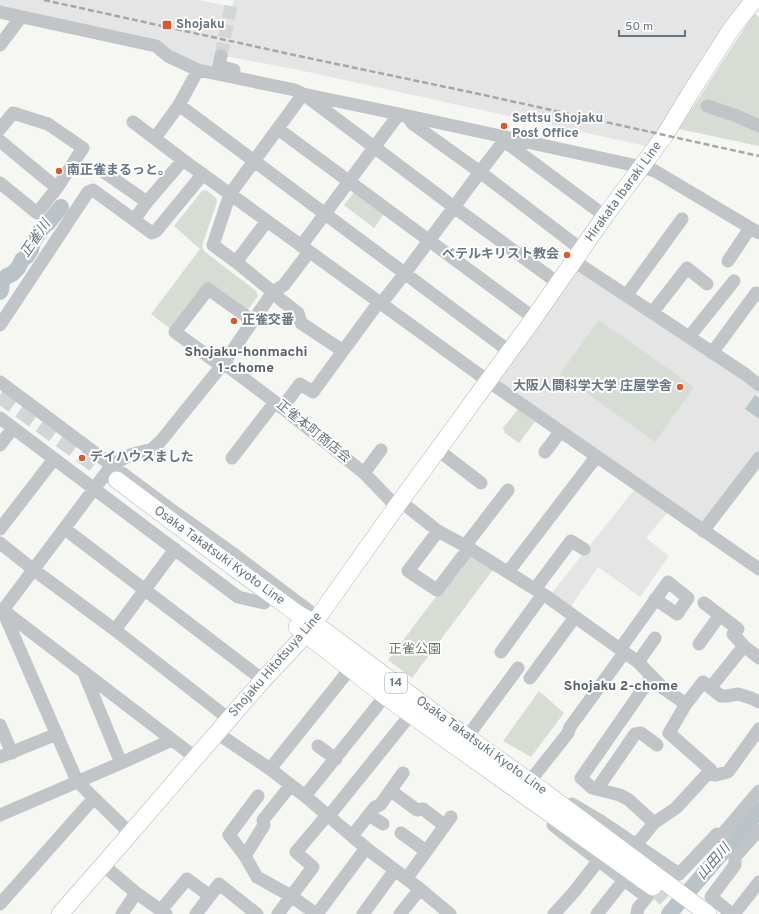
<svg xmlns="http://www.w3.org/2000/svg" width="759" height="914" viewBox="0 0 759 914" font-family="Overpass,'Noto Sans JP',sans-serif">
<rect width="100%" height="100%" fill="#f6f6f3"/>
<path fill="#e4e5e4" d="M0 0H199L232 7 234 0H748L651 147 299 70 220 55 216 69 172 53 165 45 0 9Z
M579 268 759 389V453L704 526 498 382Z
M634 490 667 513 646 538 669 556 640 597 598 567 569 609 551 594Z"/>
<path fill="#d7ddd4" d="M754 13 759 17V146L679 129Z
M357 189 386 211 374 228 344 205Z
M206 190 216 198 217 202 202 246 204 251 256 291 258 296 246 312 207 285 172 330 151 314 200 249 174 226 202 191Z
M599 320 694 387 655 442 560 374Z
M518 409 535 422 519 443 505 433 503 428Z
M470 552 495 567 412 678 388 660Z
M539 691 564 713 531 757 503 741Z"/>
<path fill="#bac4c8" d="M755 395 759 398V419L745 409Z"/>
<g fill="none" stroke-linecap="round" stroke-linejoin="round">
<path stroke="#bac4c8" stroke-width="16" d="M0 292 1 290 2 281 7 276 12 274 18 268 22 260 27 256 31 250 33 241 43 227 49 222 61 207
M669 914 759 810"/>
<path stroke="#d2d6d7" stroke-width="13" stroke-dasharray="13 6" stroke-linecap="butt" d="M221 56 232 0
M655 900 675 880"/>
<path stroke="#d2d6d7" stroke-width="17" stroke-dasharray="17 8" stroke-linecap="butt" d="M0 395 117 480"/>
<g stroke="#b5b9bc" stroke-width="18">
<path id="major" d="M117 480 218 556 298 614 314 623 467 737 543 791 708 914
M297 627 385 696 653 887
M60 914 103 865 229 719 263 680 306 634 314 623 399 503 534 318 605 216 665 135 689 95 732 28 754 0"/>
</g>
<path stroke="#c1c5c8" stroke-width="13" d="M0 12 156 46 168 56 198 70 295 90 303 94 399 114 642 167 655 171 759 233
M0 45 21 17
M221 56 219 66 234 70
M306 96 454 207 558 283
M179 105 509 351
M707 106 737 116 759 126
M407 116 413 124 480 172 582 250
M133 122 183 160 488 381 759 569
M0 129 13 113 48 124 83 148 57 188 37 213 0 183
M278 129 534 318
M506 137 508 144 605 216
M155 138 179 105 198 70
M0 141 57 188
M101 170 147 202
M134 220 147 202 183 160
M301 246 399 114
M309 252 284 285 273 292 281 300 298 313 301 323 343 351
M574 261 745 374 759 385
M728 261 750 228
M236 262 267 221
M626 296 682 219
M652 313 687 268 707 284
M253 321 208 289 175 332 216 362 230 368 275 402 364 473 392 502 405 505 438 531 469 548 546 596 638 662 664 689 686 704
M0 325 88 192 93 190 152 233 156 231 203 174
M689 337 734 281
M712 353 756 293
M0 382 169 508 231 552 312 613 314 623
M282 408 300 384 313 392 343 351 376 306 384 300 405 273 480 172 503 142 506 137
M0 418 238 597 264 603
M0 445 13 428
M438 450 481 483
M545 452 560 432
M232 458 275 402
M364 473 381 450
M0 529 54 459
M65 529 263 680
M438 531 408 571 437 590 469 548
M703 531 759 458
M0 543 34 570 115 630 229 719
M465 546 508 490
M508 572 596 457
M535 589 571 541 584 549
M704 603 738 629 733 634 744 646 759 658
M3 611 77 781 94 798 131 834
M4 611 196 758
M0 614 112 465 130 455 152 449 160 442 223 364 273 292 236 262 213 245 230 194 303 94
M115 630 175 549
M699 644 720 615
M620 649 668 582 688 598 677 614 655 599
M501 652 543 594
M638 662 655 638
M84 673 121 763
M652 676 581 778 592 788 620 795 629 800 654 823
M530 678 575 617
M711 687 744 646
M0 725 12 753
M217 733 270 769 305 796 366 848 395 870 420 889 450 914
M467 737 518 668
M318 746 336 759
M0 757 57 734
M270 769 350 669
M707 774 716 775 728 772 759 729
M530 781 568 733 570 727 624 653
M597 789 635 734 641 733 657 745
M391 791 417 810 423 809 444 825
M258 796 229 835 245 856 257 877 291 896 316 914
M305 796 385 696
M572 804 599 820 679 874 717 834 720 837 759 791
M0 815 121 763 172 740
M369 815 383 824
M553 825 624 880 647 897 638 908 637 914
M401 833 426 851
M352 836 375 807 380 805 403 773
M636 845 654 823 676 808 711 770 669 733 686 704 703 682 721 696H727L738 694 751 698 759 702
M245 856 264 825 263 820 291 785
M103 865 135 892 166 914
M407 878 451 817
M0 904 94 798
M161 910 187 879 210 896
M122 914 136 893
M196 914 219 884 257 914
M278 914 313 867 296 852 324 819 328 817 411 714
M317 914 366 848
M363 914 395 870
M400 914 420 889
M554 914 574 892 598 861
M597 914 624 880
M732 914 711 897 735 865V857L759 830
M734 914 759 882"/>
<use href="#major" stroke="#fff" stroke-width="17"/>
<path stroke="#a3a8ad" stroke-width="2.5" stroke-dasharray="6 3" stroke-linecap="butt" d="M44 0 294 55 479 94 759 156"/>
</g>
<g fill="#d85931" stroke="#fff" stroke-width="1.5">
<rect x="162" y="20" width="10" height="10" rx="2"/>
<circle cx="504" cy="126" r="4"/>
<circle cx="59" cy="171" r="4"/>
<circle cx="567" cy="255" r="4"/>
<circle cx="234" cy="321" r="4"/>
<circle cx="680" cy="387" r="4"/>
<circle cx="82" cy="458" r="4"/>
</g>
<g text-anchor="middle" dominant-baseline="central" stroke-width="4" stroke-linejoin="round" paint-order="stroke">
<rect fill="#fff" stroke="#959fa8" stroke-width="1" x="385" y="673" width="22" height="20" rx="3"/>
<g font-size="12" font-weight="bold" fill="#677682">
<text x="396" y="683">14</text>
</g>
<g font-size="13" font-weight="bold" fill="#677682" stroke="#fff" text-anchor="start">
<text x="176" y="25">Shojaku</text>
<text x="512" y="119">Settsu Shojaku<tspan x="512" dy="15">Post Office</tspan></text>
<text x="67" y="171">南正雀まるっと。</text>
<text x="559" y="255" text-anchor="end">ベテルキリスト教会</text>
<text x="242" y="321">正雀交番</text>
<text x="672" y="387" text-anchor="end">大阪人間科学大学 庄屋学舎</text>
<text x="90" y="458">デイハウスました</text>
</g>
<g font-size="13" fill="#677682" stroke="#fff">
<text transform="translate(624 192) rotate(-54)">Hirakata Ibaraki Line</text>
<text transform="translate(313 432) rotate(39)">正雀本町商店会</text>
<text transform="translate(219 556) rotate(36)">Osaka Takatsuki Kyoto Line</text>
<text transform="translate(276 665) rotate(-49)">Shojaku Hitotsuya Line</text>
<text transform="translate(481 746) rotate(36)">Osaka Takatsuki Kyoto Line</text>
</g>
<g font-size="13" fill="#697a65" stroke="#fff">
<text x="415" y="650">正雀公園</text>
</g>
<g font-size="14" font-style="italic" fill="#63777f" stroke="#fff">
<text transform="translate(36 239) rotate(-56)">正雀川</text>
<text transform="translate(714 862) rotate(-49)">山田川</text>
</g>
<g font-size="14" font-weight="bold" fill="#545f68" stroke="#fff">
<text x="246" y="352">Shojaku-honmachi<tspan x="246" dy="16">1-chome</tspan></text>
<text x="621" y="686">Shojaku 2-chome</text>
</g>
</g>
<path d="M619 30v6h66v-6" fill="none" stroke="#677682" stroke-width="2"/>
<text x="625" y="30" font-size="12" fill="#677682" stroke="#ffffff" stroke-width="3" paint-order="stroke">50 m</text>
</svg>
